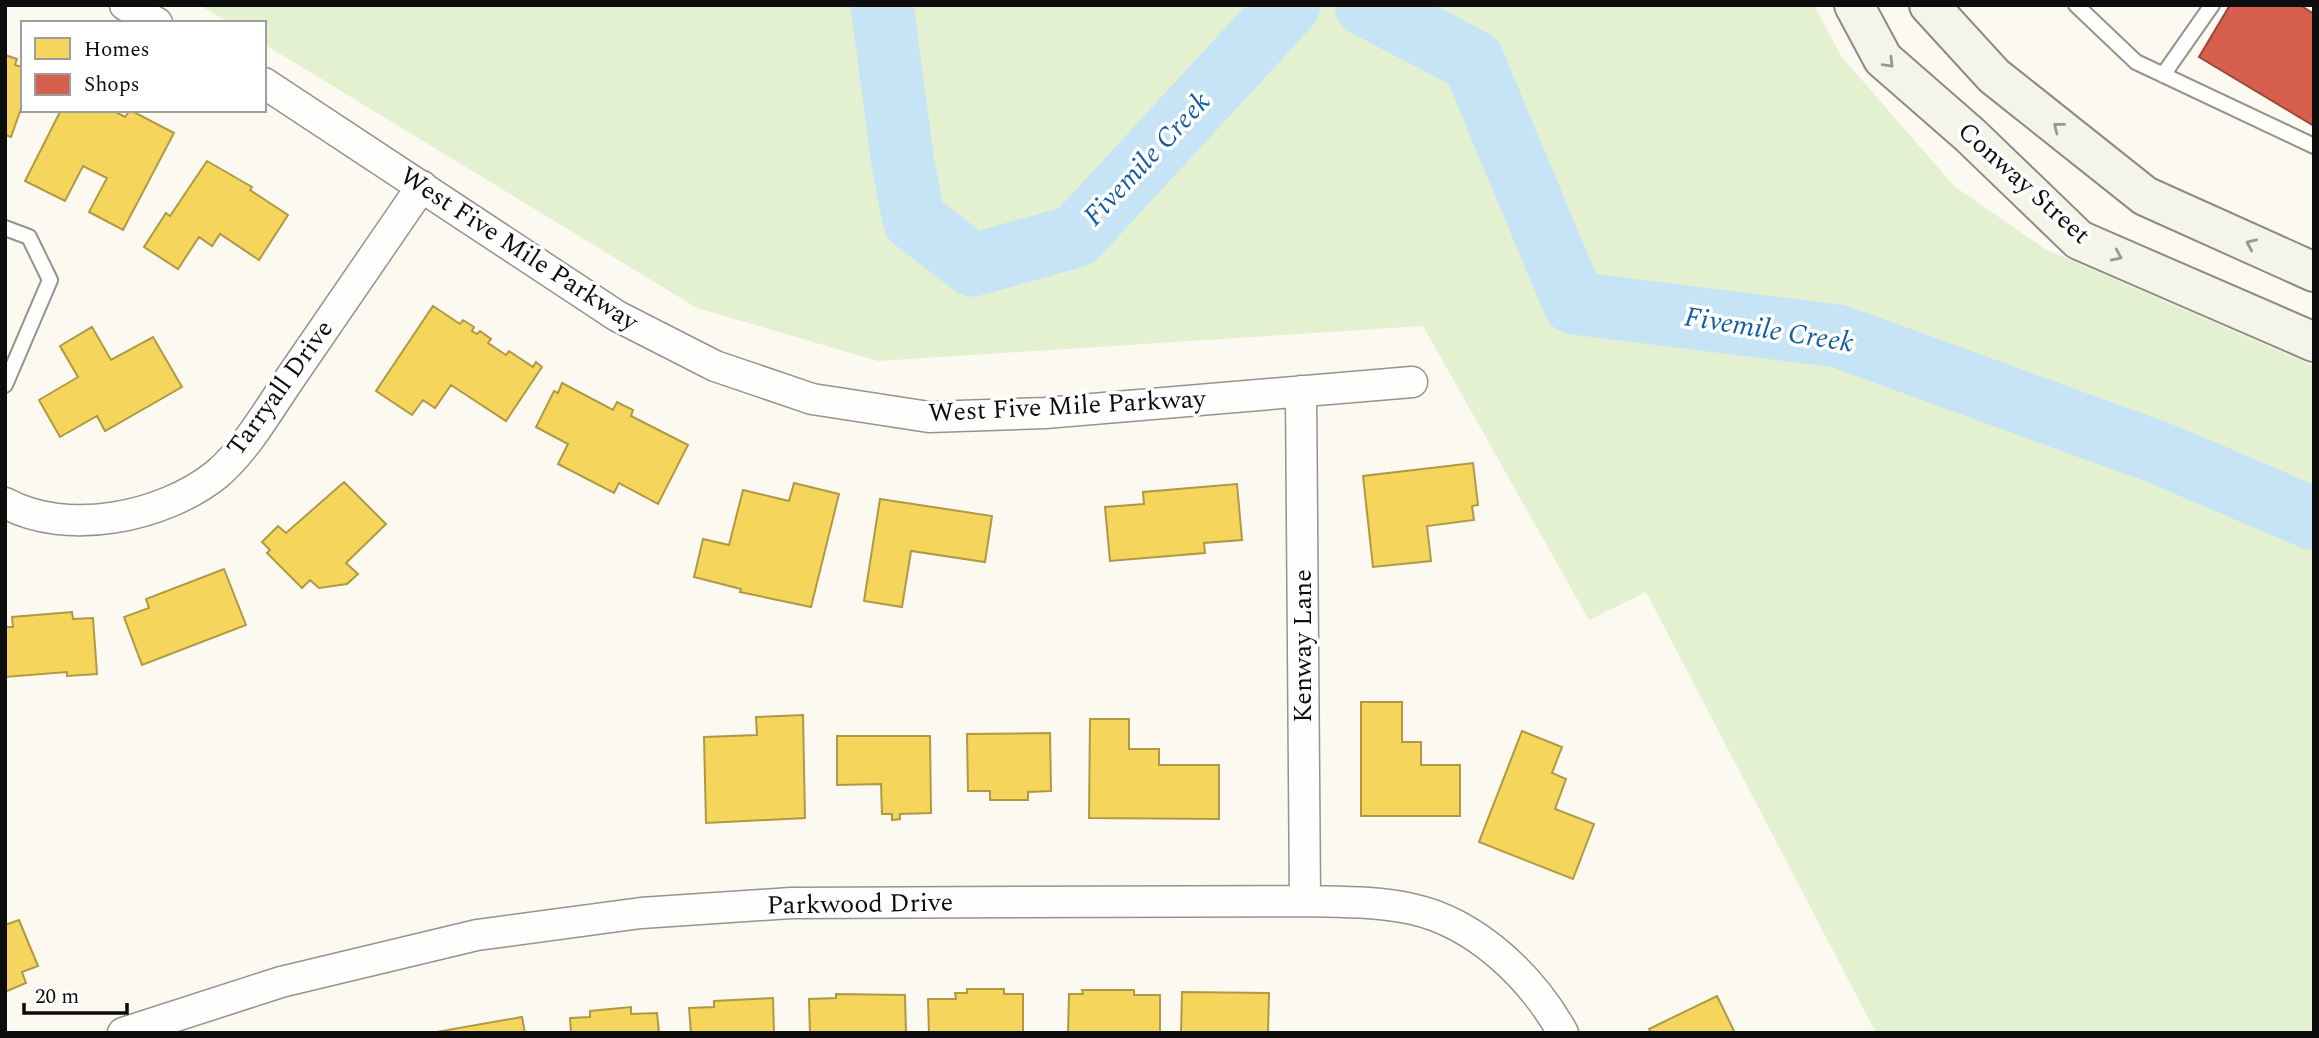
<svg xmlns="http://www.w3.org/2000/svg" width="2319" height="1038" viewBox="0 0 2319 1038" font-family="Spectral,serif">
<rect width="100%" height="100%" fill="#fbf9f0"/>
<path fill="#e3f1d0" d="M200 5H1814L1841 56 1954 186 2045 249 2314 366V1033H1876L1646 592 1589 620 1423 326 878 361 697 308 264 44V23H229Z"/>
<path fill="#f6d55c" stroke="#b09944" stroke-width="2" d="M5 55 17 59 15 65 23 67V103L11 137 5 135Z
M61 110H112L125 117 130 110 174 133 123 230 89 212 107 178 83 166 65 201 25 181Z
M207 161 252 187 250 190 288 215 259 260 220 234 212 246 199 237 178 269 144 247 166 213 170 216Z
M433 306 460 324 463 320 474 327 472 331 477 334 480 331 491 339 488 343 506 355 509 351 533 367 536 362 542 367 506 421 451 385 435 408 423 400 412 415 376 391Z
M92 327 111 360 153 337 182 387 105 431 97 416 60 437 39 400 78 377 60 346Z
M562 383 613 410 617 402 633 410 631 416 688 445 658 504 619 483 614 493 558 464 568 444 536 427 554 391 558 393Z
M1473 463 1478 505 1472 506 1474 520 1427 526 1431 561 1373 567 1363 476Z
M344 482 386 524 346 563 358 574 347 584 319 588 310 580 302 588 267 553 270 550 262 542 278 526 286 533Z
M794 483 839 494 811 607 740 592 741 589 694 577 703 539 729 545 743 490 789 501Z
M1237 484 1242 540 1204 543 1205 553 1110 561 1105 507 1144 504 1143 492Z
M880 499 992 516 985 562 911 551 902 607 864 601Z
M224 569 246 625 142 665 124 617 149 608 146 599Z
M72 612 73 619 93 618 97 674 67 676V672L5 677V627H13L12 617Z
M1361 702H1402V742H1421V765H1460V816H1361Z
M803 715 805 818 706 823 704 737 757 735 756 717Z
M1090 719H1129V749H1159V765H1219V819L1089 818Z
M1522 731 1562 747 1552 773 1566 779 1555 809 1594 824 1573 879 1479 842Z
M1050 733 1051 791 1028 792V800H990V791H968L967 734Z
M837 736H930L931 813 900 814V819L892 820V814H882L881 784 837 785Z
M19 920 38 966 22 972 26 983 5 992V925Z
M967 989H1004V994H1023V1033H929L928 999H956L955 993H967Z
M1082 990H1134V995H1160V1033H1068L1069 994H1083Z
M1182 992 1269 993 1268 1033H1181Z
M836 994 905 995 906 1033H810L809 999 836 998Z
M1717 996 1735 1033H1651L1649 1029Z
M773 998 774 1033H691L689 1008 714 1007V1001Z
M631 1007V1014L657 1013 659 1033H571L570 1018 590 1017V1011Z
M522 1017 525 1033H436V1032Z"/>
<path fill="#d6604d" stroke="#9a473a" stroke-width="2" d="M2230 5H2300L2314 14V126L2199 57Z"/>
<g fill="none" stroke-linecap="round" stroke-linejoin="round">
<path stroke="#c6e4f6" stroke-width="63" d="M882 5 903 164 914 220 973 265 1076 236 1289 5
M1366 5 1473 61 1574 303 1838 336 2162 454 2314 519"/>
<g stroke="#94938f" stroke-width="18">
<path id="lane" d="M2076 5 2136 62 2314 146
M2163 75 2212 5
M5 228 29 237 50 280 5 385"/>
</g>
<g stroke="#94938f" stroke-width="33">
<path id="street" d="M125 5 157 23
M264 83 617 316 715 366 812 399 929 417 1045 413 1412 382
M1301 391 1305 901
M5 503C67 537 163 517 216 475 247 449 270 407 293 374 336 311 379 248 422 186
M123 1033 281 982 477 935 641 913 791 903 1305 901C1340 902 1377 901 1412 909 1476 923 1532 977 1563 1033"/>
</g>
<g stroke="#8b8a86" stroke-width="42">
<path id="secondary" d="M1854 5 1883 59 1970 135 2079 240 2314 342
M1929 5 1994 76 2145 196 2314 272"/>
</g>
<use href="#lane" stroke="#fefefd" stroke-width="14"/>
<use href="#street" stroke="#fefefd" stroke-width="30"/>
<use href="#secondary" stroke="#f5f4e8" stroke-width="38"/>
</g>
<defs><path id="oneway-chevron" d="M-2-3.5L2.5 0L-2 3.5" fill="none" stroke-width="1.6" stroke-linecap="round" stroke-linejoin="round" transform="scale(1.75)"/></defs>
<g stroke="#989890">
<use href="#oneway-chevron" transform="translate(1889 63) rotate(46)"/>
<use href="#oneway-chevron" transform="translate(2058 127) rotate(-142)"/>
<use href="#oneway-chevron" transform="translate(2251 244) rotate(-156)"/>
<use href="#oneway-chevron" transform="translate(2117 256) rotate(24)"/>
</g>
<g text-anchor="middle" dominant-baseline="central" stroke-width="7" stroke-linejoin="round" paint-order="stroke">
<g font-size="26" fill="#0d0d0d" stroke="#fff">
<text transform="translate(2024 183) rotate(42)">Conway Street</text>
<text transform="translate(519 249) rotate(33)">West Five Mile Parkway</text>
<text transform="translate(280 388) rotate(-54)">Tarryall Drive</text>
<text transform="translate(1067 406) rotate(-3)">West Five Mile Parkway</text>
<text transform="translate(1303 646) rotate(-90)">Kenway Lane</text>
<text transform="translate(860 904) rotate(-1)">Parkwood Drive</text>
</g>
<g font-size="28" font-style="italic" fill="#115fa3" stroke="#fff">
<text transform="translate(1147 159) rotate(-47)">Fivemile Creek</text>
<text transform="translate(1769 330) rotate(9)">Fivemile Creek</text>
</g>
</g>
<rect width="2319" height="1038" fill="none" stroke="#0d0d0d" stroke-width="14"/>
<rect x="21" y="21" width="245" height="91" fill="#ffffff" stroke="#9e9e9e" stroke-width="2"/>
<rect x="35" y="38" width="35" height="21" fill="#f6d55c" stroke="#9e9e9e" stroke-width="2"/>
<text x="84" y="56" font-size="21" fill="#0d0d0d">Homes</text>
<rect x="35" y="74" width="35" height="21" fill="#d6604d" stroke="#9e9e9e" stroke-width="2"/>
<text x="84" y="91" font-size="21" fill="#0d0d0d">Shops</text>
<path d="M24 1003v10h103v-10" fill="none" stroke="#0d0d0d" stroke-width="3.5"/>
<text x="35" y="1003" font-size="21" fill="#0d0d0d" stroke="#ffffff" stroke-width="5" paint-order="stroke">20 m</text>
</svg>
